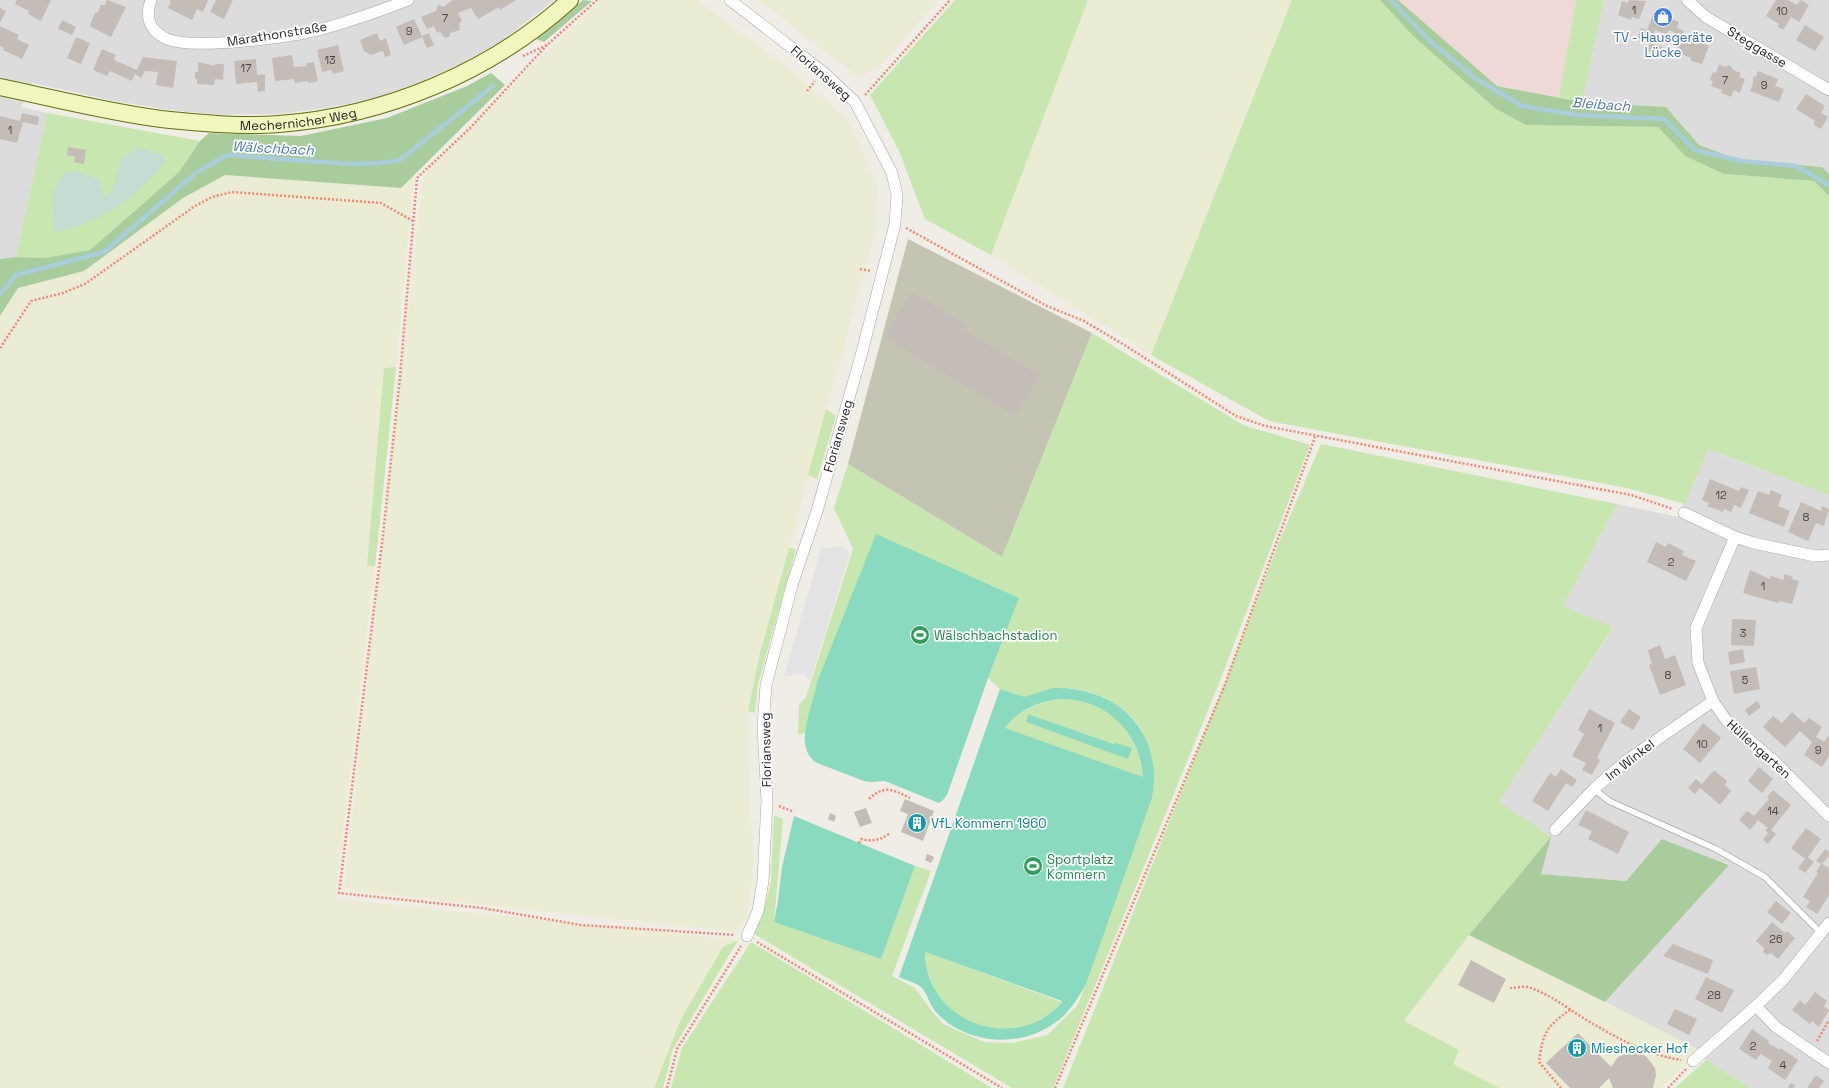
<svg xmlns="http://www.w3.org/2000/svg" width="1829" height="1088" viewBox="0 0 1829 1088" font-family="'Space Grotesk',sans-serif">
<rect width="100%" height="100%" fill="#efede6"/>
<path fill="#dddcdc" d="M0 0H554L503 40 463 63 422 81 379 97 327 108 276 114 221 115 170 110 115 101 32 83 21 107 47 113 16 257 0 259Z
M1604 0H1829V174L1821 167 1740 160 1699 145 1666 107 1582 102Z
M1707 449 1829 495V1088H1751L1706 1060 1701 1051 1605 1002 1728 864 1662 839 1626 881 1541 874 1499 802 1613 628 1563 606 1617 504 1678 517Z"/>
<path fill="#efd9d7" d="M1398 0H1576L1559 97 1497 86Z"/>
<path fill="#c3c4b2" d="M908 239 1092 333 1002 557 848 464Z"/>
<path fill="#eaedd3" d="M601 0H698L794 73 849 121 877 186 876 223 870 251 759 657 748 711 749 801 754 860 748 913 738 932 344 890 423 176 535 63Z
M759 0H939L881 65 858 77Z
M1088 0H1292L1151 355 991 255Z
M225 175 400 188 414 175 396 367 384 368 367 565 375 566 335 899 738 940 723 947 656 1079 654 1088H0V316L18 288 84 271 183 198Z
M1469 935 1605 1002 1701 1051 1661 1088H1499L1453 1064 1459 1050 1404 1022Z"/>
<path fill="#c8e6af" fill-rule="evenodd" d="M955 0H1088L991 255 925 219 899 151 870 95Z
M1292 0H1380L1413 36 1496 109 1526 125 1658 127 1685 156 1724 174 1814 181 1829 196V495L1708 449 1685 504 1627 488 1269 421 1151 355Z
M1576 0H1604L1582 102 1559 97Z
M47 113 200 141 179 172 90 250 45 258 16 257Z
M1092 333 1243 425 1310 445 1218 686 1053 1088H1012L754 934 765 906 771 882 774 815 783 819 774 922 881 959 915 866 931 871 892 976 915 988 931 1010 943 1024 984 1042 1013 1043 1047 1035 1078 1005 1152 798C1155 783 1152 774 1149 760 1147 751 1146 741 1143 733 1139 724 1131 716 1123 710 1095 686 1057 682 1024 698L1000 689 988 678 1019 598 876 535 817 682C815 700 807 715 805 733L798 735 799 705 806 697 853 549 834 508 848 464 1002 557Z
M396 367 375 566H367L384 368Z
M826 409 836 416 817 479 808 475Z
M1321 444 1617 504 1563 606 1613 627 1499 802 1551 837 1469 935 1404 1021 1459 1050 1453 1064 1499 1088H1063L1232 665 1281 537Z
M789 548 796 549 758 684 755 713 748 711 759 657Z
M1061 699C1110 699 1138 731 1143 777L1004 728C1020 710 1038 702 1061 699ZM1028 714 1115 744 1112 752 1026 722Z
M738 940 673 1049 663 1088H654L681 1019 723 947Z
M751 942 992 1088H671L682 1048Z
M925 952 1062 1002C1016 1056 926 1023 925 952Z
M1706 1060 1751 1088H1675Z"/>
<path fill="#a9cc9d" d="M583 0 592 1 544 42 536 39Z
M1380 0H1398L1497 86 1582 102 1666 107 1699 145 1740 160 1822 167 1829 174V196L1814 181 1724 174 1685 156 1658 127 1526 125 1496 109 1413 36Z
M491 73 505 85 401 188 225 175 183 198 84 271 18 288 0 316V259L16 257 45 258 90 250 179 172 200 141 209 133 301 136 387 118 467 86Z
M1551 837 1541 874 1626 881 1662 839 1729 865 1605 1002 1469 935Z"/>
<path fill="#c4ddd2" d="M137 147 164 155V164C130 201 104 222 54 232L52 195 64 173 77 171 98 179 105 197 112 192 121 160Z"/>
<path fill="#89dabe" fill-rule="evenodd" d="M876 534 1019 598 988 678 947 795 942 801 939 803 885 781 872 782 864 781 817 763C791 747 814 705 817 682Z
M1053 688C1118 686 1164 732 1152 798L1086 984C1078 998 1069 1013 1056 1022 1024 1046 980 1045 948 1023 942 1018 937 1014 933 1008 929 1002 926 991 921 987 915 982 905 980 899 977L1000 689 1024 697ZM1061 699C1107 699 1140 732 1143 777L1005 728C1018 710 1039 701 1061 699ZM925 952 1062 1001V1002C1027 1044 960 1034 934 988 928 977 925 965 925 952Z
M1028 714 1114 744 1116 743 1132 748 1128 759 1026 722Z
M794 816 915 866 881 959 774 922 778 901 782 867Z"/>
<path fill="#e3e3e3" d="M843 546 850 553 810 681 803 673 784 676 821 549Z"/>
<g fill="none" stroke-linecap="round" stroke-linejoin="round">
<path stroke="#a9cdda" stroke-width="4.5" d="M1391 0 1430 41 1475 78 1522 106 1577 115 1664 119 1695 150 1741 161 1796 166 1829 185
M0 294 16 275 104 252 197 172 227 155 348 164 381 163 400 160 493 86"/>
</g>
<path fill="#c4bcb6" d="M17 0H51L41 21 28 14 29 11 15 4Z
M107 0 126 7 111 37 91 27 90 24 95 13 98 12 101 5H105Z
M169 0H208L203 12 197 9 192 20 168 8 171 2Z
M216 0H233L224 19 210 12Z
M453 0H516L500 10 499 7 478 19 471 8 458 13 462 21 459 23 460 30 450 33V36L446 38 443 36 440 31 437 33 434 26 427 29 421 17 436 11 438 5 443 7Z
M1629 0 1646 1 1639 19 1632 17 1631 20 1618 15 1622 1 1628 3Z
M1776 0H1788L1797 5 1801 0 1809 5 1799 22 1791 17 1783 30 1777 26 1779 24 1766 16Z
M0 8 6 11 0 23Z
M1654 12 1679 22 1677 28 1684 31 1683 35 1709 46 1702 64 1691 61V58L1676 52 1678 45 1671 42 1675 33 1669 30 1667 35 1655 30 1654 34 1647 31 1644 40 1638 38 1641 28 1647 30Z
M414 19 422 36 429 33 434 45 427 48 422 37 404 45 396 27Z
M62 20 76 27 72 35 58 29Z
M1805 25 1824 37 1815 51 1796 40Z
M0 26 19 35 17 39 29 45 22 59 3 50 4 48 0 46Z
M377 33 380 41 386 38 391 55 385 57 383 51 371 55 364 51 360 40Z
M76 37 90 43 81 64 67 58Z
M1650 42 1662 47 1659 55 1647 51Z
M338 45 344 71 333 74 332 70 322 72 317 50Z
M102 49 116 55 114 60 137 70 143 57 177 61 173 88 156 85 158 72 145 71 141 78 135 74 132 81 110 71 107 76 93 70Z
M292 55 294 67 307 66 306 63 314 62 318 81 309 83 308 81 295 83 294 79 275 81 272 58Z
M256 59 257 75 265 74V91L258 92 257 82 236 84 234 61Z
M198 62 215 66V64H224L223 80 215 79 214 85 197 84V79H195V72H198Z
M1719 65 1726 67 1728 65 1732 67 1733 70 1741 73 1739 77 1745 79 1740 93 1734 90 1731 97 1721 93 1722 90 1711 86 1713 81 1710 80 1713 72 1716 73Z
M1758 71 1778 79 1775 86 1784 89 1779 102 1750 91 1753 84V77L1756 76Z
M1806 94 1825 106 1821 113 1828 117 1821 129 1814 125 1815 121 1796 109Z
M22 113 39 117 38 125 23 122 17 143 0 139V116L20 121Z
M68 147 86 150 84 164 74 162 75 157 67 155Z
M911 292 966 324 963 329 1040 375 1015 416 884 338Z
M1710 479 1739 491 1741 487 1749 490 1741 508 1734 505 1731 512 1724 509 1723 512 1707 506 1709 503 1702 500Z
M1771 490 1782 495 1778 506 1790 511 1784 527 1749 513 1758 491 1769 495Z
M1801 502 1821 511 1822 506 1829 509 1824 526 1816 523 1808 541 1788 532Z
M1656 542 1666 547 1668 543 1684 551 1682 555 1696 561 1686 581 1647 562Z
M1750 570 1770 579 1771 576 1783 580 1785 574 1793 577 1792 579 1799 581 1792 604 1779 601 1778 603 1743 593Z
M1732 619 1756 620 1754 646 1731 645Z
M1660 645 1665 659 1675 655 1686 685 1660 695 1649 665 1652 664 1648 650Z
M1743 649 1745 662 1730 665 1728 652Z
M1756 667 1760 689 1734 694 1730 671Z
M1757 701 1761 707 1749 716 1745 710Z
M1589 709 1615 723 1597 758 1600 760 1592 775 1582 770 1586 763 1572 756 1584 734 1578 730Z
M1629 709 1641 717 1633 730 1620 722Z
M1792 712 1804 723 1809 718 1822 727 1816 737 1824 742 1829 735V756L1822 767 1804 755 1812 742 1800 731 1785 747 1763 727 1773 716 1782 723Z
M1703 723 1721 738 1700 763 1683 749Z
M1759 767 1773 779 1762 793 1748 781Z
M1561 769 1577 780 1572 787 1566 783 1548 811 1532 801 1550 773 1556 777Z
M1714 770 1727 781 1725 785 1731 791 1720 805 1700 788 1695 794 1688 788 1696 779 1702 784Z
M1773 790 1791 805 1771 830 1776 834 1768 844 1763 840 1768 833 1765 830 1768 828 1758 820 1750 830 1739 820 1747 811 1754 816 1769 799 1767 797Z
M905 799 934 811 923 841 901 832 908 814 900 811Z
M866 808 872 823 860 827 854 812Z
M1586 810 1629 832 1618 854 1588 839 1592 831 1578 825Z
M830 813 836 816 834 822 828 819Z
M1806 828 1821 839 1808 857 1814 862 1805 873 1798 868 1805 859 1791 848Z
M1825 849 1829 852V856L1822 864 1829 868V895L1817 914 1806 907 1810 901 1803 897 1818 873 1816 872 1821 864 1816 861Z
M927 854 934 857 931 863 925 860Z
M1776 901 1791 913 1782 924 1767 912Z
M1772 922 1785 933 1787 931 1795 938 1778 959 1771 953 1767 955 1763 952 1764 948 1756 941Z
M1673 944 1713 960 1708 974 1663 956Z
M1471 960 1506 979 1494 1003 1458 985Z
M1706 977 1734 990 1722 1013 1695 999Z
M1815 992 1827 1001 1824 1006 1829 1010 1819 1027 1812 1021 1810 1024 1792 1010 1800 1000 1805 1005Z
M1675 1009 1697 1019 1689 1035 1667 1024Z
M1752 1029 1769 1041 1768 1043 1780 1050 1781 1048 1798 1060 1785 1080 1768 1068 1772 1061 1761 1054 1756 1060 1739 1049Z
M1578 1033 1611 1067 1618 1057 1625 1054 1632 1052 1646 1056 1655 1068 1656 1075 1653 1088H1613L1609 1078 1599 1088H1570L1546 1063Z
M1816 1075 1824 1081 1819 1088H1807Z
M1790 1083 1795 1085 1794 1088H1788Z"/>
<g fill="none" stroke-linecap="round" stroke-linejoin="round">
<g stroke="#a6a6a6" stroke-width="7">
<path id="lane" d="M1594 789 1609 801 1716 849 1765 877 1821 933"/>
</g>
<g stroke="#a6a6a6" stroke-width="12">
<path id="street" d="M151 0C145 16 149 30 165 38 189 51 293 37 322 29 351 21 380 11 408 0
M730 0 823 72 855 102 892 173 897 195 895 224 862 352 817 511 792 585 766 685 763 727 767 801 763 881 758 911 747 936
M1687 0 1706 17 1829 90
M1684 513 1735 537 1754 543 1815 556 1829 555
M1735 537 1696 628 1698 663 1713 701 1726 720 1775 762 1829 816
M1555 830 1594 789 1626 761 1713 701
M1756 1006 1776 1027 1829 1063
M1693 1061 1756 1006 1783 980 1829 923"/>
</g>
<g stroke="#62710c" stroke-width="18">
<g id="secondary">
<path id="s1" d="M0 87C53 98 107 112 161 119 199 123 241 127 279 124 385 116 491 72 570 0"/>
</g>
</g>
<path stroke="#f28775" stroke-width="2.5" stroke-dasharray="2 2" stroke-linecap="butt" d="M547 45 470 128 417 178 400 377 383 535 339 893 482 908 581 925 735 935
M523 56 547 45 597 0
M807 91 815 81
M865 95 950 0
M906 228 1047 306 1084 321 1126 346 1236 416 1265 426 1631 495 1673 509
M860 269 871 271
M0 348 31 301 63 293 85 284 195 206 212 197 232 192 381 203 413 221
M869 799C885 784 893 790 910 798
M779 806 794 812
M859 843 861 839C872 842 881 840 890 833
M757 942 1002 1088
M1510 988C1515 988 1523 986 1528 987 1553 995 1573 1013 1595 1025 1622 1041 1650 1055 1681 1060
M1817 1041 1829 1020
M667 1088 677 1049 741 946
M1055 1088 1224 687 1315 437
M1561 1088 1539 1062C1543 1032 1546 1027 1571 1009
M1668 1088 1686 1069"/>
<use href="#lane" stroke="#fff" stroke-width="5.5"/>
<use href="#street" stroke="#fff" stroke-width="11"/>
<use href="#secondary" stroke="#f1f6be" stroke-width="16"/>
</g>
<defs>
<g id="shop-disc" transform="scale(1)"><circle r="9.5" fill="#3f7fe0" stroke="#fff"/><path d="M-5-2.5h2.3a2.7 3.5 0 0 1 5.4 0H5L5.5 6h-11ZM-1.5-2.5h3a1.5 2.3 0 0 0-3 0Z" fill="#fff"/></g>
<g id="stadium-disc" transform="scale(1)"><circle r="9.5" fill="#2e9e5b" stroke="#fff"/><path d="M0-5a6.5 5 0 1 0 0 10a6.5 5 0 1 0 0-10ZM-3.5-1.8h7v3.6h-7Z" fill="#fff"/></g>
<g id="building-disc" transform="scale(1)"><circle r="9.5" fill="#0f9aa8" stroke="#fff"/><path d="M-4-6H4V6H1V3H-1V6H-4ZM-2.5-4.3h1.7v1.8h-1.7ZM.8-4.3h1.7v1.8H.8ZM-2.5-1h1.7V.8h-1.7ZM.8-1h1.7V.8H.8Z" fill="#fff"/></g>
</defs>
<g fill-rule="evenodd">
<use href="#shop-disc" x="1663" y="17"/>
<use href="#stadium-disc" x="920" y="635"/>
<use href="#building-disc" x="917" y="823"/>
<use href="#stadium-disc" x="1033" y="866"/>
<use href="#building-disc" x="1577" y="1048"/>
</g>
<g text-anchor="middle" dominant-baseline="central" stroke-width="3.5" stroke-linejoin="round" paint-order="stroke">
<g font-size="11" fill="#484645">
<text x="1634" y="10">1</text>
<text x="1782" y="11">10</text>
<text x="445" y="18">7</text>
<text x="409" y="31">9</text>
<text x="330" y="60">13</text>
<text x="246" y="68">17</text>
<text x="1725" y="80">7</text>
<text x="1764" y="85">9</text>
<text x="10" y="130">1</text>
<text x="1721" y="495">12</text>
<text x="1806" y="517">8</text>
<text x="1671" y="562">2</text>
<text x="1763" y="586">1</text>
<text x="1743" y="633">3</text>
<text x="1668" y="675">8</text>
<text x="1745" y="680">5</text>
<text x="1600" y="728">1</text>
<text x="1702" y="744">10</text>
<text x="1818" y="750">9</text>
<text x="1773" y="811">14</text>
<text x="1776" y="939">26</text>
<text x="1714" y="995">28</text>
<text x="1753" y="1046">2</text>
<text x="1783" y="1065">4</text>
</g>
<g font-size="13" fill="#1f1f1f" stroke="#fff">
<text transform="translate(277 34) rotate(-9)">Marathonstraße</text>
<text transform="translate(1757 47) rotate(31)">Steggasse</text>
<text transform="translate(821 73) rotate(41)">Floriansweg</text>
<text stroke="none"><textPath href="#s1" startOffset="302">Mechernicher Weg</textPath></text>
<text transform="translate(838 436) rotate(-74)">Floriansweg</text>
<text transform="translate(1759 749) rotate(42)">Hüllengarten</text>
<text transform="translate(766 750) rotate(-91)">Floriansweg</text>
<text transform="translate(1630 760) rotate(-38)">Im Winkel</text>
</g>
<g font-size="13" fill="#366cbe" stroke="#fff">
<text x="1663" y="37">TV - Hausgeräte<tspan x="1663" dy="15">Lücke</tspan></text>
</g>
<g font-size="13" fill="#27864d" stroke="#fff" text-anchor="start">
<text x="934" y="635">Wälschbachstadion</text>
<text x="1047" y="859">Sportplatz<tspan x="1047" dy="15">Kommern</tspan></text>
</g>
<g font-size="13" fill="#0d838f" stroke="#fff" text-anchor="start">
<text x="931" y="823">VfL Kommern 1960</text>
<text x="1591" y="1048">Mieshecker Hof</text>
</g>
<g font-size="14" font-style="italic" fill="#5179aa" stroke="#fff">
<text transform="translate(1601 104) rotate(4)">Bleibach</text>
<text transform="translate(273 148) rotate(3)">Wälschbach</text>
</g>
</g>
</svg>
